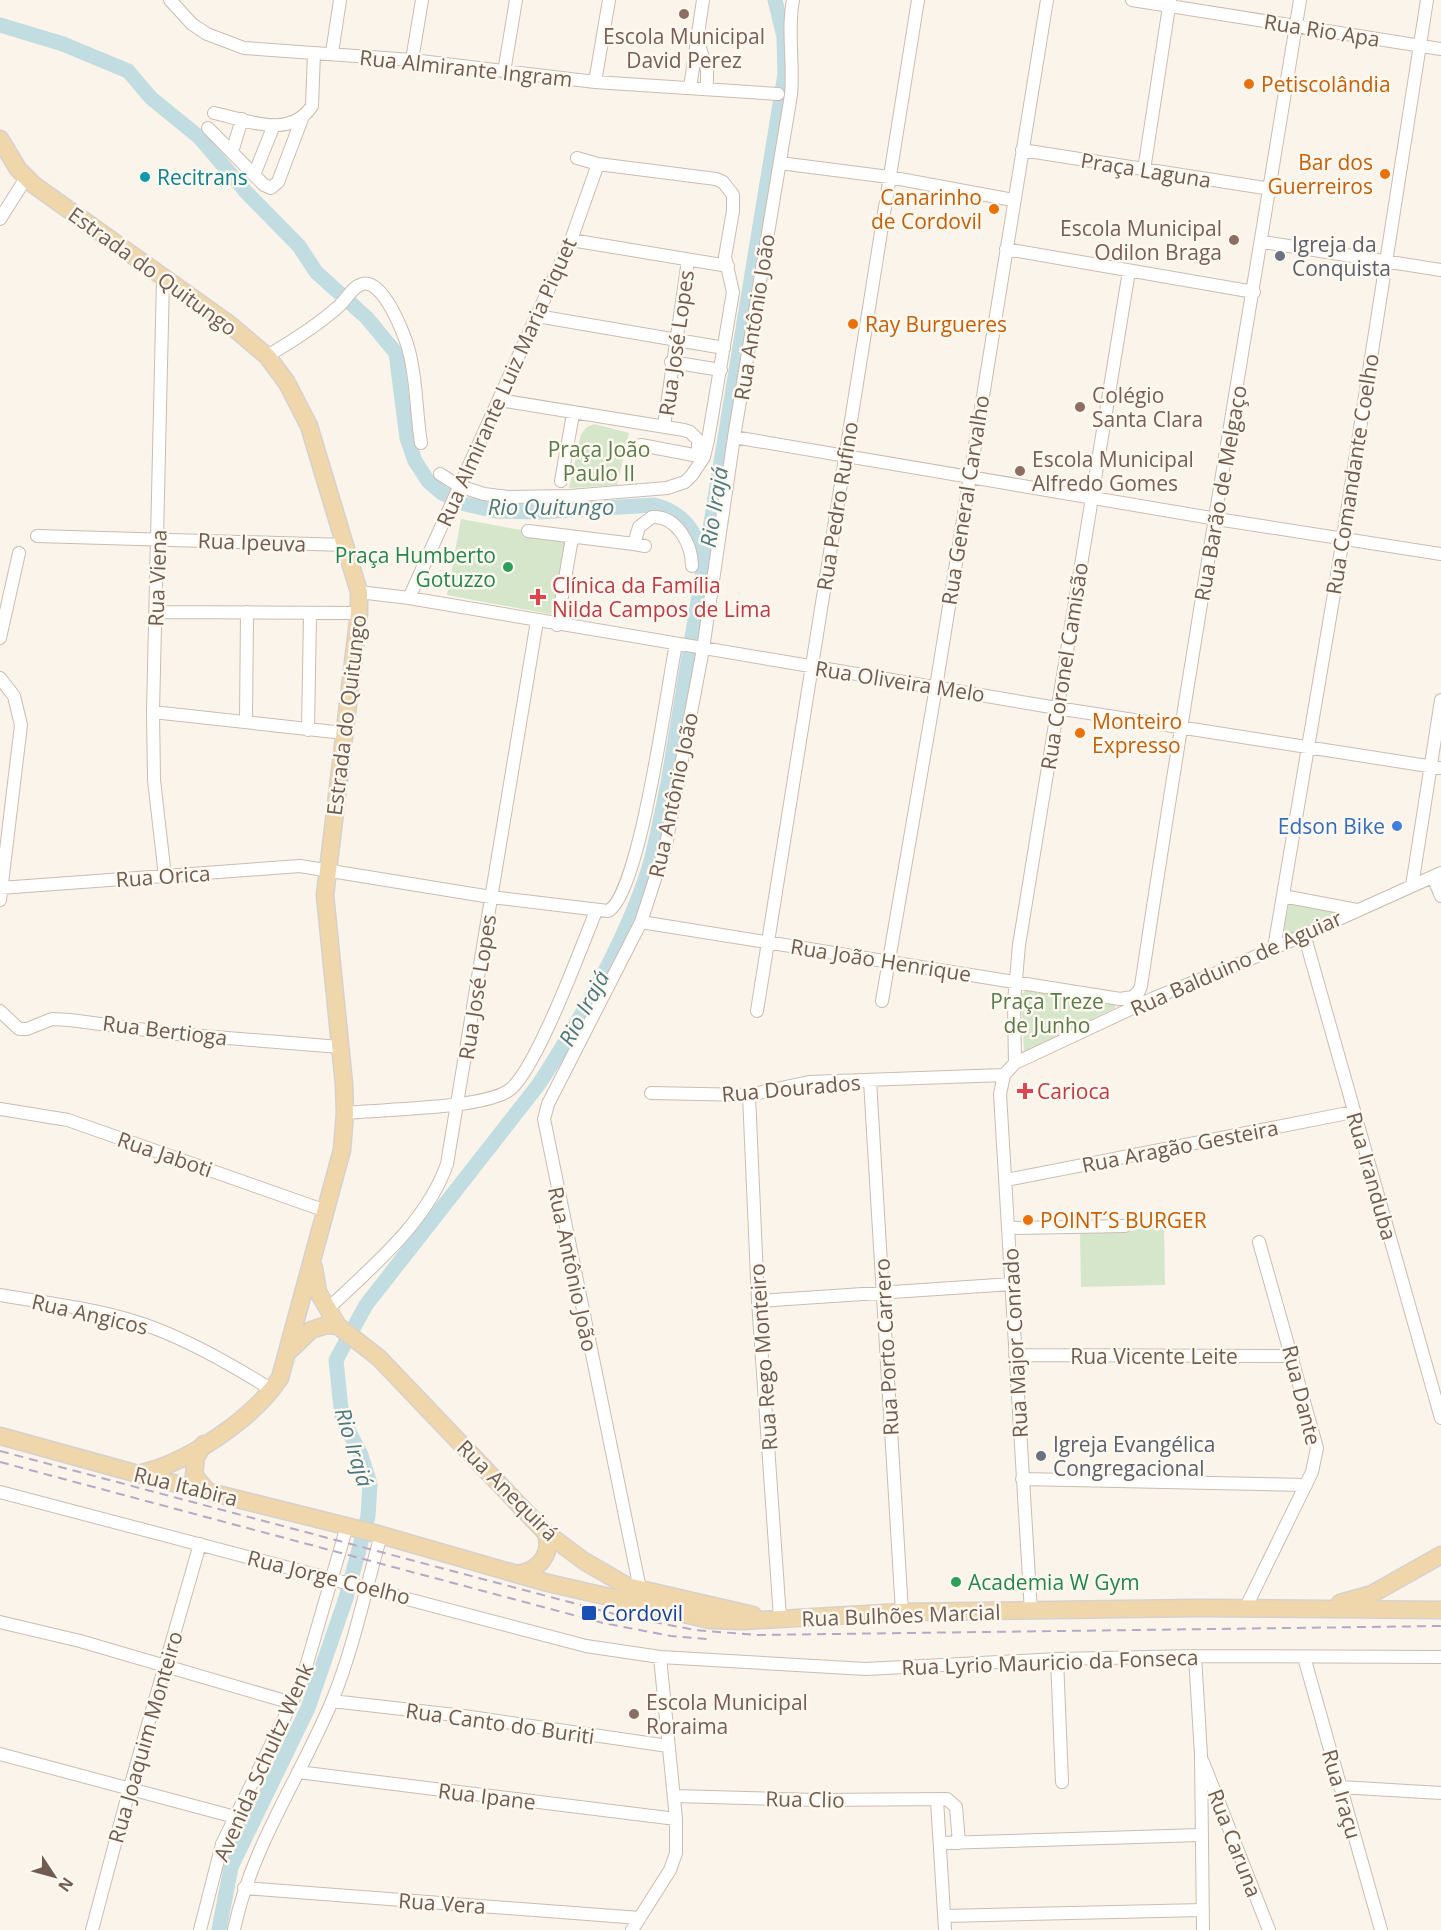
<svg xmlns="http://www.w3.org/2000/svg" width="1441" height="1930" viewBox="0 0 1441 1930" font-family="'Open Sans',sans-serif">
<rect width="100%" height="100%" fill="#faf4ea"/>
<path fill="#d5e6ca" d="M594 424 629 433 617 485 569 488 581 434 587 427Z
M461 519 569 539 555 615 447 595Z
M1289 902 1342 909 1290 934 1284 930Z
M1030 986 1116 1002 1115 1008 1024 1051 1021 995Z
M1164 1228 1165 1285 1081 1287 1080 1230Z"/>
<g fill="none" stroke-linecap="round" stroke-linejoin="round">
<path stroke="#c1dde1" stroke-width="15" d="M0 25 63 44 128 71 151 98 199 137 246 192 299 246 316 272 367 318 396 353 407 438 415 461 428 481 442 493 465 504 496 511 539 512 654 505C683 512 693 530 705 555
M219 1930 231 1867 308 1708 346 1598 368 1516 370 1484 361 1455 342 1418 336 1360 366 1305 539 1084C581 1019 626 941 649 868 657 840 662 811 668 783L785 74 784 37 775 0"/>
<g stroke="#cbbcb1" stroke-width="14">
<path id="minor" d="M170 0 192 24 207 34 244 48 412 60 595 82 778 94
M1132 0 1441 49
M697 39 707 70V89
M332 53 340 0
M412 60 422 0
M504 72 516 0
M595 82 609 0
M690 88 703 0
M214 113C247 120 289 140 312 106L314 53
M208 128 264 185 271 188 278 182 303 116
M1022 150 1271 189
M232 152 242 119
M780 163 889 177 1013 200
M1144 170 1170 0
M254 175 274 125
M0 219 26 178
M571 240 728 266
M1263 242 1441 270
M1006 249 1254 292
M163 279 153 712 154 780 165 876
M537 316 724 348
M267 356C291 342 318 325 339 306 347 299 352 287 362 284 383 278 405 335 409 351 417 381 416 413 421 443
M671 362 721 370
M499 400 684 430 690 432 698 440V456
M664 426 688 260
M734 437 1217 519 1441 554
M641 445 704 457
M440 474 459 486 484 494 508 497 570 496 667 488 685 482 692 475 704 457 708 440 733 292 725 257 733 211V195L723 182 716 179 598 164 577 158
M561 481 573 414
M528 531 634 544
M37 536 346 545
M645 546 634 544 639 527 652 517C677 515 692 545 692 566
M359 592 409 598 1057 708 1441 768
M409 598 571 240 598 164
M156 612 359 613
M557 625 572 538
M0 638 19 553
M0 678 14 696 21 725 0 900
M153 712 344 733
M246 721 247 612
M308 730 310 614
M1433 877 1441 896
M1412 886 1441 700
M0 888 300 866 491 897 608 911C640 895 667 688 676 644
M1283 896 1357 910
M641 922 1120 999 1133 997 1139 991
M1304 934 1441 1418
M1274 948 1336 582 1427 0
M882 1001 936 687 1047 0
M1132 1008 1141 986C1190 657 1247 329 1300 0
M0 1011 19 1029H27L52 1019 70 1020 177 1034 340 1047
M757 1011 918 0
M1015 1063 1014 1002 1019 945 1129 271
M870 1081 902 1612
M651 1093 749 1095 809 1082 1004 1075
M749 1095 758 1301 780 1618
M0 1109 68 1120 326 1211
M345 1113C383 1109 479 1109 508 1091 535 1074 582 945 596 911
M1006 1180 1353 1112
M1009 1228 1125 1226
M0 1295C51 1304 105 1309 154 1328 196 1344 234 1366 272 1390
M758 1301 1012 1284
M327 1310C371 1267 426 1224 447 1164L537 621
M1015 1355 1293 1356
M1022 1479 1306 1485
M0 1492 586 1646 660 1657 866 1669 1057 1659 1195 1656 1441 1657
M640 1589 544 1119 548 1104 641 922 666 845 703 649 734 437 791 95C794 63 787 31 793 0
M1245 1609 1312 1472 1317 1448 1259 1242
M1031 1612 1000 1094 1004 1075 1015 1063 1154 998 1239 964 1441 873
M0 1622 80 1641 292 1703
M1195 1656 1201 1755 1203 1930
M1304 1657 1381 1930
M1057 1659 1062 1782
M332 1701 464 1716 668 1746
M0 1754 235 1817
M1203 1762 1269 1930
M298 1772 676 1819
M1340 1787 1441 1793
M674 1796 816 1800 947 1799 956 1807 959 1843
M937 1800 945 1930
M941 1843 1201 1835
M244 1888 640 1918
M945 1916 1203 1910
M92 1930 130 1787 200 1544
M200 1930 222 1844 301 1684 347 1526
M234 1930C251 1847 300 1778 332 1701 354 1647 365 1591 381 1535
M632 1930 670 1870 676 1853V1819L660 1657"/>
</g>
<g stroke="#d7d1ce" stroke-width="19">
<path id="major" d="M0 139 18 169 34 185 229 324 267 356 287 383 309 426 359 592V613L325 895 344 1084 345 1113 342 1150 280 1378C253 1419 185 1465 137 1474
M314 1268 318 1292 338 1326
M290 1350 311 1330 327 1325 338 1326 379 1358 545 1532 584 1561 627 1586 753 1615
M0 1436 149 1477 374 1533 548 1583 710 1620 743 1621 902 1612 1197 1608 1441 1610
M204 1444 196 1457 194 1475 208 1492
M517 1574C539 1571 554 1553 545 1532
M1340 1603 1372 1594 1441 1555"/>
</g>
<use href="#minor" stroke="#fff" stroke-width="12"/>
<use href="#major" stroke="#f0d6ab" stroke-width="16"/>
<path stroke="#b7a9c3" stroke-width="2" stroke-dasharray="9 6" stroke-linecap="butt" d="M0 1451 622 1616 695 1630 756 1635 1441 1626
M0 1462 603 1623 671 1636 707 1639"/>
</g>
<g fill="#8d6e63" stroke="#fdf8f0" stroke-width="2">
<circle cx="684" cy="14" r="6"/>
<circle cx="1234" cy="240" r="6"/>
<circle cx="1080" cy="407" r="6"/>
<circle cx="1020" cy="471" r="6"/>
<circle cx="634" cy="1714" r="6"/>
</g>
<g fill="#e8710a" stroke="#fdf8f0" stroke-width="2">
<circle cx="1249" cy="84" r="6"/>
<circle cx="1385" cy="174" r="6"/>
<circle cx="994" cy="209" r="6"/>
<circle cx="853" cy="324" r="6"/>
<circle cx="1080" cy="733" r="6"/>
<circle cx="1028" cy="1220" r="6"/>
</g>
<circle fill="#0f9aa8" stroke="#fdf8f0" stroke-width="2" cx="145" cy="177" r="6"/>
<g fill="#6b7280" stroke="#fdf8f0" stroke-width="2">
<circle cx="1280" cy="256" r="6"/>
<circle cx="1041" cy="1456" r="6"/>
</g>
<g fill="#2e9e5b" stroke="#fdf8f0" stroke-width="2">
<circle cx="508" cy="567" r="6"/>
<circle cx="956" cy="1582" r="6"/>
</g>
<g fill="#e0444e" stroke="#fdf8f0" stroke-width="2">
<path d="M535 588h6v6h6v6h-6v6h-6v-6h-6v-6h6z"/>
<path d="M1022 1082h6v6h6v6h-6v6h-6v-6h-6v-6h6z"/>
</g>
<circle fill="#3f7fe0" stroke="#fdf8f0" stroke-width="2" cx="1397" cy="826" r="6"/>
<rect fill="#1a4fb4" stroke="#fdf8f0" stroke-width="2" x="581" y="1605" width="16" height="16" rx="3"/>
<g text-anchor="middle" dominant-baseline="central" stroke-width="5" stroke-linejoin="round" paint-order="stroke">
<g font-size="21" fill="#715c50" stroke="#fdf8f0">
<text transform="translate(1322 30) rotate(9)">Rua Rio Apa</text>
<text transform="translate(466 68) rotate(6)">Rua Almirante Ingram</text>
<text transform="translate(1146 170) rotate(9)">Praça Laguna</text>
<text transform="translate(153 271) rotate(36)">Estrada do Quitungo</text>
<text transform="translate(754 317) rotate(-81)">Rua Antônio João</text>
<text transform="translate(676 343) rotate(-82)">Rua José Lopes</text>
<text transform="translate(506 382) rotate(-66)">Rua Almirante Luiz Maria Piquet</text>
<text transform="translate(1352 474) rotate(-81)">Rua Comandante Coelho</text>
<text transform="translate(1220 493) rotate(-80)">Rua Barão de Melgaço</text>
<text transform="translate(965 500) rotate(-81)">Rua General Carvalho</text>
<text transform="translate(837 506) rotate(-81)">Rua Pedro Rufino</text>
<text transform="translate(252 542) rotate(2)">Rua Ipeuva</text>
<text transform="translate(157 578) rotate(-88)">Rua Viena</text>
<text transform="translate(1064 666) rotate(-81)">Rua Coronel Camisão</text>
<text transform="translate(900 681) rotate(9)">Rua Oliveira Melo</text>
<text transform="translate(346 715) rotate(-83)">Estrada do Quitungo</text>
<text transform="translate(673 795) rotate(-78)">Rua Antônio João</text>
<text transform="translate(163 876) rotate(-4)">Rua Orica</text>
<text transform="translate(881 960) rotate(9)">Rua João Henrique</text>
<text transform="translate(1236 963) rotate(-24)">Rua Balduino de Aguiar</text>
<text transform="translate(477 987) rotate(-81)">Rua José Lopes</text>
<text transform="translate(165 1030) rotate(7)">Rua Bertioga</text>
<text transform="translate(791 1088) rotate(-5)">Rua Dourados</text>
<text transform="translate(1180 1146) rotate(-11)">Rua Aragão Gesteira</text>
<text transform="translate(165 1154) rotate(19)">Rua Jaboti</text>
<text transform="translate(1372 1176) rotate(74)">Rua Iranduba</text>
<text transform="translate(573 1269) rotate(78)">Rua Antônio João</text>
<text transform="translate(90 1314) rotate(13)">Rua Angicos</text>
<text transform="translate(1015 1343) rotate(-93)">Rua Major Conrado</text>
<text transform="translate(886 1347) rotate(-93)">Rua Porto Carrero</text>
<text x="1154" y="1356">Rua Vicente Leite</text>
<text transform="translate(763 1357) rotate(-94)">Rua Rego Monteiro</text>
<text transform="translate(1302 1395) rotate(76)">Rua Dante</text>
<text transform="translate(186 1486) rotate(14)">Rua Itabira</text>
<text transform="translate(508 1490) rotate(45)">Rua Anequirá</text>
<text transform="translate(329 1577) rotate(14)">Rua Jorge Coelho</text>
<text transform="translate(901 1615) rotate(-2)">Rua Bulhões Marcial</text>
<text transform="translate(1050 1662) rotate(-2)">Rua Lyrio Mauricio da Fonseca</text>
<text transform="translate(500 1723) rotate(8)">Rua Canto do Buriti</text>
<text transform="translate(145 1737) rotate(-74)">Rua Joaquim Monteiro</text>
<text transform="translate(263 1762) rotate(-66)">Avenida Schultz Wenk</text>
<text transform="translate(1342 1794) rotate(74)">Rua Iraçu</text>
<text transform="translate(487 1796) rotate(7)">Rua Ipane</text>
<text transform="translate(805 1799) rotate(1)">Rua Clio</text>
<text transform="translate(1235 1843) rotate(69)">Rua Caruna</text>
<text transform="translate(442 1903) rotate(4)">Rua Vera</text>
</g>
<g font-size="21" fill="#785e54" stroke="#fdf8f0" text-anchor="start">
<text x="684" y="36" text-anchor="middle">Escola Municipal<tspan x="684" dy="24">David Perez</tspan></text>
<text x="1222" y="228" text-anchor="end">Escola Municipal<tspan x="1222" dy="24">Odilon Braga</tspan></text>
<text x="1092" y="395">Colégio<tspan x="1092" dy="24">Santa Clara</tspan></text>
<text x="1032" y="459">Escola Municipal<tspan x="1032" dy="24">Alfredo Gomes</tspan></text>
<text x="646" y="1702">Escola Municipal<tspan x="646" dy="24">Roraima</tspan></text>
</g>
<g font-size="21" fill="#c56008" stroke="#fdf8f0" text-anchor="start">
<text x="1261" y="84">Petiscolândia</text>
<text x="1373" y="162" text-anchor="end">Bar dos<tspan x="1373" dy="24">Guerreiros</tspan></text>
<text x="982" y="197" text-anchor="end">Canarinho<tspan x="982" dy="24">de Cordovil</tspan></text>
<text x="865" y="324">Ray Burgueres</text>
<text x="1092" y="721">Monteiro<tspan x="1092" dy="24">Expresso</tspan></text>
<text x="1040" y="1220">POINT´S BURGER</text>
</g>
<g font-size="21" fill="#0d838f" stroke="#fdf8f0" text-anchor="start">
<text x="157" y="177">Recitrans</text>
</g>
<g font-size="21" fill="#5b616d" stroke="#fdf8f0" text-anchor="start">
<text x="1292" y="244">Igreja da<tspan x="1292" dy="24">Conquista</tspan></text>
<text x="1053" y="1444">Igreja Evangélica<tspan x="1053" dy="24">Congregacional</tspan></text>
</g>
<g font-size="21" fill="#5b7b4d" stroke="#fdf8f0">
<text x="599" y="449">Praça João<tspan x="599" dy="24">Paulo II</tspan></text>
<text x="1047" y="1001">Praça Treze<tspan x="1047" dy="24">de Junho</tspan></text>
</g>
<g font-size="21" fill="#27864d" stroke="#fdf8f0" text-anchor="end">
<text x="496" y="555">Praça Humberto<tspan x="496" dy="24">Gotuzzo</tspan></text>
<text x="968" y="1582" text-anchor="start">Academia W Gym</text>
</g>
<g font-size="21" fill="#be3a42" stroke="#fdf8f0" text-anchor="start">
<text x="552" y="585">Clínica da Família<tspan x="552" dy="24">Nilda Campos de Lima</tspan></text>
<text x="1037" y="1091">Carioca</text>
</g>
<g font-size="21" fill="#366cbe" stroke="#fdf8f0" text-anchor="end">
<text x="1385" y="826">Edson Bike</text>
</g>
<g font-size="21" fill="#164399" stroke="#fdf8f0" text-anchor="start">
<text x="602" y="1613">Cordovil</text>
</g>
<g font-size="22" font-style="italic" fill="#4c7981" stroke="#fdf8f0">
<text x="551" y="506">Rio Quitungo</text>
<text transform="translate(713 507) rotate(-81)">Rio Irajá</text>
<text transform="translate(583 1008) rotate(-62)">Rio Irajá</text>
<text transform="translate(355 1447) rotate(73)">Rio Irajá</text>
</g>
</g>
<g transform="translate(54 1876) rotate(126)" stroke="#fdf8f0" stroke-width="4.5" paint-order="stroke">
<path d="M0-4.5L10 22L0 15L-10 22Z" fill="#715c50"/>
<text y="-9" font-size="16" font-weight="bold" text-anchor="middle" fill="#715c50">N</text>
</g>
</svg>
